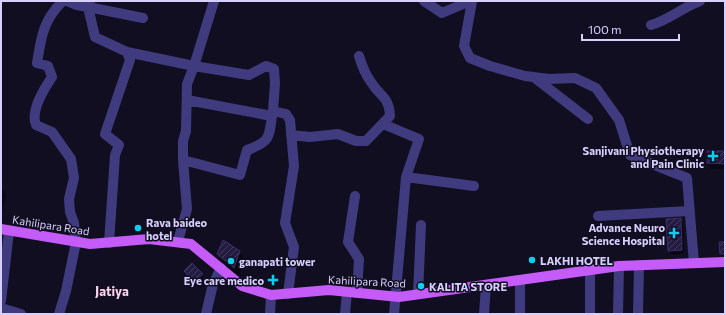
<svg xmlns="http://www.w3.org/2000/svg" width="726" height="315" viewBox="0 0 726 315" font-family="Commissioner,sans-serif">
<defs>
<pattern id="building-hatch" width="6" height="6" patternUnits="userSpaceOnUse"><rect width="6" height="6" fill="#241b41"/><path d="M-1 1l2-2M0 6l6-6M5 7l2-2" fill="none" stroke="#433b5d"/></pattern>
</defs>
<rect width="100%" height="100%" fill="#120e21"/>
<path fill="#0007" d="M708 152H725V169H711L708 163Z
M1 186 6 194 1 219Z
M680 219 683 223 684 254 672 255 669 250Z
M725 243V258H723L721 254Z
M239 251 244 260 239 276 223 263 218 254Z
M187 274H202L203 277 196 284Z"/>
<path fill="url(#building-hatch)" stroke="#3d2e6d" d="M707 151H725V164L707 163Z
M681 218 682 250 668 251 666 219Z
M223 240 240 251 234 268 217 254Z
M719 242H725V254H720Z
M192 263 203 274 194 282 184 271Z"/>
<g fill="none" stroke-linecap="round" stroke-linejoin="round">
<path stroke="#403b7e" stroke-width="10" d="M67 1 77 5 88 7 90 1
M424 1 442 13 470 1
M472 1 464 46 470 58 490 66 525 76 549 79 575 78 596 88 619 120 630 155 687 178 694 263
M651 25C669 20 683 7 700 1
M127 52 194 66 214 1
M535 78 588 119
M187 100 272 116
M383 124 419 139 406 177 474 186
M291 135 310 137 338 134 356 141H366L390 116C389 96 380 97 371 82 365 74 362 66 359 56
M183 160 240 175 247 150C273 141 268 136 273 111
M355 196 348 242 359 259 357 293
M598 216 689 211
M178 241 187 209 183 160V141L186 131 187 84 194 66 249 75 266 66 274 69 275 83 273 111 286 114 290 120 294 166 285 223 294 247 288 294
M109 243 115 155 119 145 105 134 130 60 127 52 95 37 88 7 143 18
M590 271V314
M418 294 421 225
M1 301 9 231
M1 308 21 314
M59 314 66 291 76 242 74 223 70 212 69 199 74 178 71 159 52 132 36 125C30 111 44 89 52 77L48 66 37 63C41 38 43 20 63 1
M206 314 213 284 221 268
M270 314 271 295
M345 314 347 292
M394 314 406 177
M484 314 486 285
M520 314V280
M618 314 619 266
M638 314 639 265"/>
<path stroke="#c55bf9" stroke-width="10" d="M1 229 90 244 149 239 191 244 242 286 271 295 329 290 399 297 619 266 725 262"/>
</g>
<g fill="#09d0f1" stroke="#120e21" stroke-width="1.5">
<path d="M711 150h4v4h4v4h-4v4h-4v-4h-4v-4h4z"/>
<circle cx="138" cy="228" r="4"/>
<path d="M672 227h4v4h4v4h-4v4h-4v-4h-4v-4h4z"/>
<circle cx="532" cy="260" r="4"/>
<circle cx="231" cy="261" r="4"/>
<path d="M271 274h4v4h4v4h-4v4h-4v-4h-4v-4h4z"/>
<circle cx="421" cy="286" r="4"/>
</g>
<g text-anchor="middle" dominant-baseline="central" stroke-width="3" stroke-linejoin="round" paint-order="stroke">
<g font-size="11" font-weight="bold" fill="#d7d0fd" stroke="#120e21" text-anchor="start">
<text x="704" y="150" text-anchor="end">Sanjivani Physiotherapy<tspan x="704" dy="13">and Pain Clinic</tspan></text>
<text x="146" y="222">Rava baideo<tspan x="146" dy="13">hotel</tspan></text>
<text x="665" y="227" text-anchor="end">Advance Neuro<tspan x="665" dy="13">Science Hospital</tspan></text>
<text x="540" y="260">LAKHI HOTEL</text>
<text x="239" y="261">ganapati tower</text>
<text x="264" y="280" text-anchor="end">Eye care medico</text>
<text x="429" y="286">KALITA STORE</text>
</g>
<g font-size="11" fill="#d7d0fd" stroke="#120e21">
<text transform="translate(51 225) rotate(9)">Kahilipara Road</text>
<text transform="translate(367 281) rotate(3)">Kahilipara Road</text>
</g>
<g font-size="13" font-weight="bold" fill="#fdd2ec" stroke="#120e21">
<text x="112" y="291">Jatiya</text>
</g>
</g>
<rect width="726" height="315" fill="none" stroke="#d7d0fd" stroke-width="4"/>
<path d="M582 34v6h97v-6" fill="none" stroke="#d7d0fd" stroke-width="2"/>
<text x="588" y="34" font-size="12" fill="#d7d0fd" stroke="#120e21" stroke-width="3" paint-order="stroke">100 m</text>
</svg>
